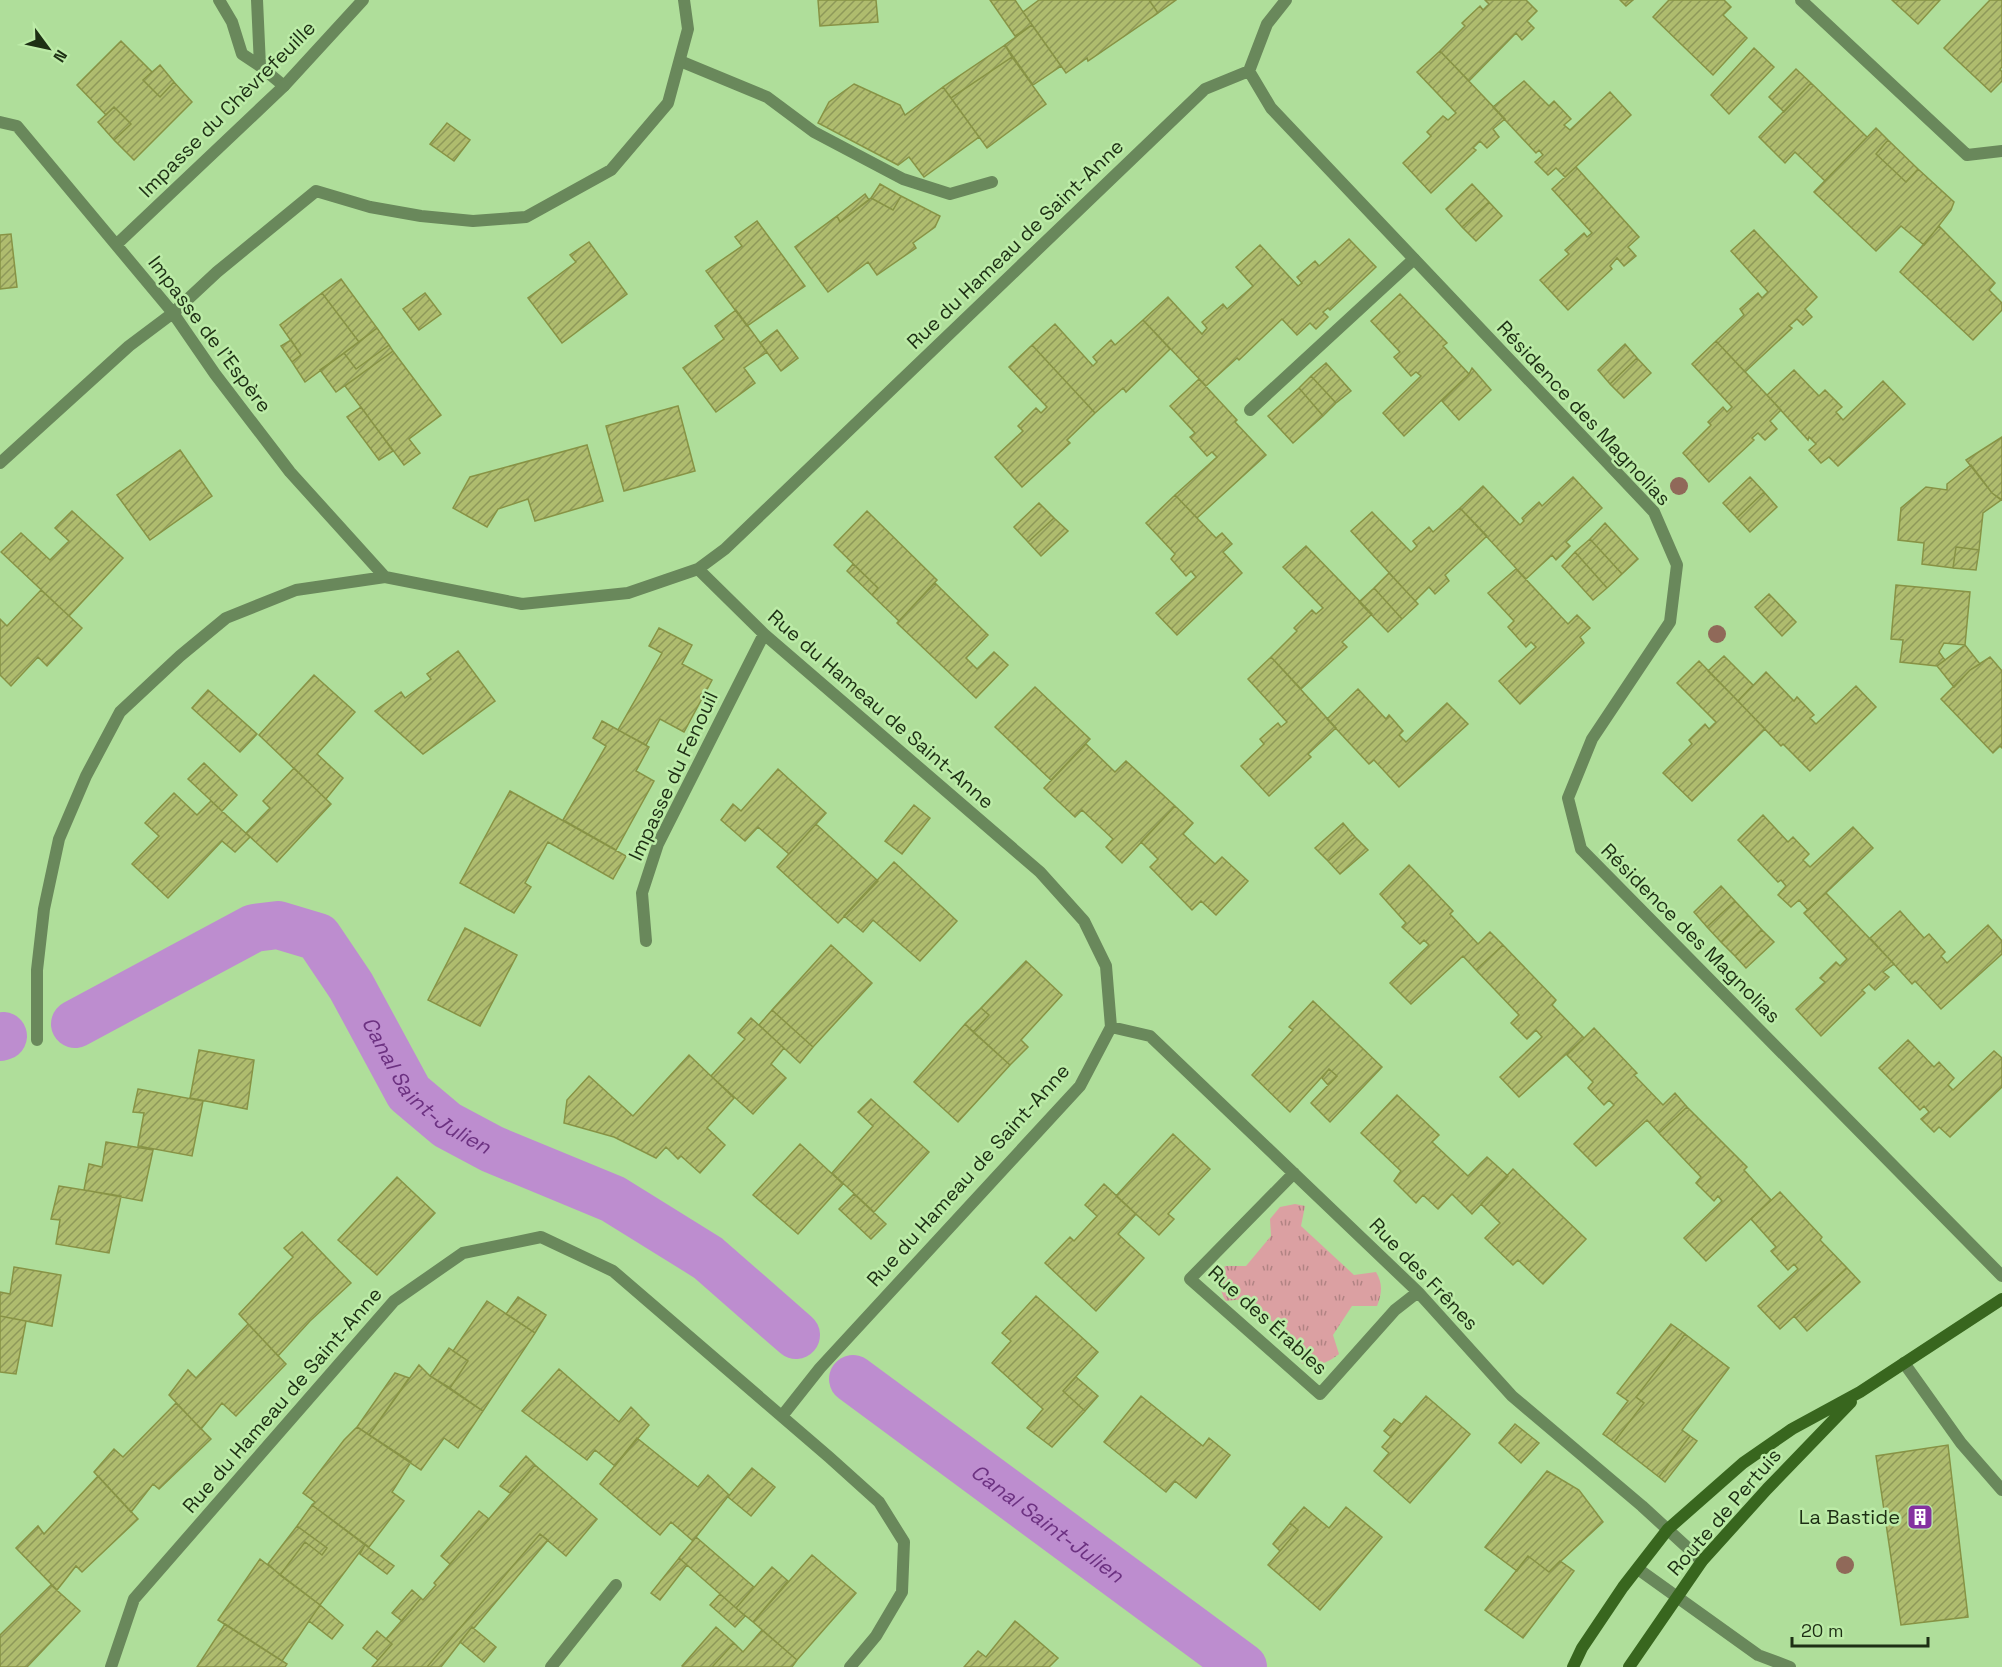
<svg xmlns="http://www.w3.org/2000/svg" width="2002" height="1667" viewBox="0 0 2002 1667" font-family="'Space Grotesk',sans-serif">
<defs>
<pattern id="grass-tufts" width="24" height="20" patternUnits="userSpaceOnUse" patternTransform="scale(1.5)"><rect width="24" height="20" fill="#dba0a2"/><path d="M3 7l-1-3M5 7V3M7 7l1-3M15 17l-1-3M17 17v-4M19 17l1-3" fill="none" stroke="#b18383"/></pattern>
<pattern id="building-hatch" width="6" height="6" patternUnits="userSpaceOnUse" patternTransform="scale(1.5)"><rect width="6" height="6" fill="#afbc6e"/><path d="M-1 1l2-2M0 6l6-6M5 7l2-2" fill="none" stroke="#8e9959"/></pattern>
</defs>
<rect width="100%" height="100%" fill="#afde9a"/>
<path fill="url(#grass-tufts)" d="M1295 1204 1305 1206 1301 1226 1354 1275 1376 1272C1383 1284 1382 1293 1377 1306H1352L1333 1335 1339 1354C1326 1364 1317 1367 1301 1363L1305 1357 1301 1344 1244 1299 1226 1301C1218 1290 1220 1278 1225 1266H1246L1271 1236 1270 1219 1280 1207Z"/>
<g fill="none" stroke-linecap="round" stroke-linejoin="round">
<g stroke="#bd8dcf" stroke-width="48">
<path id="s1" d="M75 1024 254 928 278 925 318 937 351 986 409 1093 447 1125 492 1149 613 1199 708 1258 796 1335"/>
<path d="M0 1037 3 1036"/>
<path id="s2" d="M853 1379 1243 1667"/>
</g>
</g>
<path fill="url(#building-hatch)" stroke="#879345" stroke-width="1.5" d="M818 0H876L878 22 820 26Z
M990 0H1015L1032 25 1015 36Z
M1039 0H1149L1158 13 1088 61 1087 58 1066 73 1023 12Z
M1149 0H1176L1158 13Z
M1485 0H1526L1537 11 1527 21 1534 28 1522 40 1516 33 1469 81 1440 51 1465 26 1462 23 1480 6 1483 10 1489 4Z
M1620 0H1633L1626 6Z
M1669 0H1724L1731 7 1723 15 1747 38 1713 75 1653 17Z
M1892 0H1940L1918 24Z
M1990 0H2002V67L2000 69 2002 72V81L1991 92 1944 48Z
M1032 25 1061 66 1033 85 1005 45Z
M121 41 152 72 143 80 160 97 174 82 192 102 134 160 114 140 131 124 114 107 106 115 77 85Z
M1005 45 1012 57 951 98 943 87Z
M1754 48 1774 67 1729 114 1711 95Z
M1440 51 1505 119 1493 129 1499 137 1487 148 1480 141 1473 148 1476 150 1431 193 1403 163 1431 136 1427 132 1443 116 1448 120 1456 113 1417 72Z
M1012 57 1046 104 987 148 951 98Z
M160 65 174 82 160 97 143 80Z
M1796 69 1811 83 1784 112 1769 97Z
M1524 81 1549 106 1554 101 1571 119 1564 125 1570 130 1610 92 1631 115 1565 177 1556 168 1548 175 1535 162 1543 155 1539 150 1536 153 1493 107Z
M1811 83 1867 137 1825 181 1795 152 1785 163 1759 137Z
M854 84 900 105 905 115 943 87 979 137 924 177 909 157 898 165 818 123 829 102Z
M114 107 131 124 114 140 98 122Z
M447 123 470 140 454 161 430 144Z
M1876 128 1888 140 1876 154 1906 182 1918 169 1954 202 1951 210 1924 245 1901 226 1876 251 1814 192Z
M1888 140 1918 169 1906 182 1876 154Z
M1576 167 1639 237 1628 247 1636 256 1624 266 1617 258 1610 266 1612 269 1568 310 1540 280 1569 254 1565 250 1584 233 1587 237 1592 233 1552 189Z
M880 184 901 196 893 210 871 198Z
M1472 184 1489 202 1462 227 1446 209Z
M865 194 869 200 840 222 837 216Z
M901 196 940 216 935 227 913 243 916 248 877 275 868 262 828 292 795 247 837 216 840 222 871 198 893 210Z
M1489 202 1502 216 1476 241 1462 227Z
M757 221 805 286 747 326 706 271 742 246 735 237Z
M1939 226 1995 283 1989 290 2002 303V310L1973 340 1900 272Z
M1754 230 1817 297 1805 309 1812 317 1803 325 1797 319 1789 326 1792 328 1745 372 1716 341 1744 315 1740 309 1758 293 1762 298 1768 292 1731 251Z
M11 234 17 287 0 289V235Z
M1349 239 1376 267 1330 310 1328 308 1323 312 1328 317 1316 329 1310 323 1297 335 1282 319 1239 360 1237 358 1206 386 1143 320 1168 297 1202 334 1207 328 1202 322 1223 304 1227 309 1253 286 1236 267 1260 245 1298 286 1302 283 1297 277 1315 261 1319 266Z
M589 242 627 294 562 343 528 298 576 262 570 255Z
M341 279 377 328 359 342 322 293Z
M322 293 359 342 305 382 292 362 301 355 280 325Z
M425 293 441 314 419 330 403 309Z
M1400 294 1447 343 1443 346 1469 374 1404 436 1383 413 1421 376 1416 372 1411 376 1394 357 1400 352 1371 321Z
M736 310 767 352 744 368 755 383 716 412 683 368 724 339 715 326Z
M1143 320 1170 349 1126 392 1123 388 1095 413 1032 345 1055 324 1093 366 1097 362 1093 357 1111 340 1115 345Z
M377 328 389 345 356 369 344 353Z
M777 330 798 358 781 371 760 343Z
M291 340 301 355 292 362 281 346Z
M1716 341 1781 410 1770 421 1777 429 1765 440 1758 433 1752 438 1754 440 1709 482 1683 453 1711 425 1708 422 1723 407 1727 412 1732 407 1692 364Z
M1625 344 1637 358 1610 384 1598 370Z
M389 345 393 351 336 392 320 370 344 353 356 369Z
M1032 345 1095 413 1067 440 1070 443 1022 487 995 457 1023 431 1018 426 1036 408 1041 413 1047 407 1009 367Z
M393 351 441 415 409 439 420 453 404 465 345 386Z
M1637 358 1651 373 1624 398 1610 384Z
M1326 363 1351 391 1336 403 1311 376Z
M1472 368 1491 390 1459 420 1442 401 1469 374Z
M1794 370 1819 396 1825 390 1842 407 1836 412 1843 420 1883 381 1905 404 1838 466 1829 457 1821 463 1809 450 1816 444 1809 437 1808 440 1767 395Z
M1311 376 1336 403 1323 416 1299 388Z
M1199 379 1237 420 1235 422 1266 455 1197 518 1175 495 1217 457 1212 452 1207 456 1190 437 1195 433 1170 406Z
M1299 388 1323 416 1293 443 1268 416Z
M678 406 695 471 624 491 606 426Z
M361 407 393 451 379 460 347 417Z
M2002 437V500L1992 493 1966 460Z
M587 445 603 501 535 521 528 499 498 509 487 527 453 508 470 477Z
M180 450 212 496 150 540 117 495Z
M1971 465 1992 493 2001 500 1983 513 1979 550 1956 547 1953 568 1922 564 1924 543 1898 540 1901 508 1926 487 1947 490V484Z
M1573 477 1602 508 1566 542 1570 546 1556 560 1552 555 1526 579 1460 508 1483 486 1520 525 1524 521 1522 518 1539 502 1542 506Z
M1750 477 1764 492 1737 518 1723 503Z
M1764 492 1777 507 1750 532 1737 518Z
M1175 495 1216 538 1222 533 1232 544 1223 552 1242 573 1177 635 1156 613 1196 577 1191 571 1186 576 1171 559 1175 554 1146 523Z
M1039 503 1054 518 1028 542 1014 527Z
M1460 508 1487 536 1445 575 1449 581 1435 594 1429 587 1415 601 1351 531 1372 512 1411 552 1417 546 1413 541 1429 527 1433 532Z
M72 511 123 558 69 616 1 552 21 533 50 560 69 541 55 528Z
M867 511 937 580 899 621 872 595 878 588 834 545Z
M1054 518 1068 531 1041 556 1028 542Z
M1605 523 1638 559 1622 574 1590 539Z
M1590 539 1622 574 1607 588 1575 552Z
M1306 546 1372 614 1342 642 1347 647 1301 689 1271 657 1297 631 1294 628 1312 610 1316 614 1323 608 1283 567Z
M1956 547 1979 550 1976 570 1953 568Z
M1575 552 1607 588 1593 600 1562 566Z
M853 564 878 588 872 595 847 571Z
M1516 569 1568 624 1577 615 1590 628 1580 637 1584 643 1520 704 1499 681 1536 647 1531 642 1526 647 1508 627 1514 621 1488 593Z
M1389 573 1418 604 1402 619 1374 588Z
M935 583 988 635 966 658 977 669 994 652 1008 665 976 698 897 623Z
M1896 585 1970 592 1965 645 1944 643 1939 652 1945 660 1937 666 1900 662 1903 640 1891 639Z
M1374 588 1402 619 1388 632 1359 602Z
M41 590 82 628 47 666 38 657 11 686 0 675V619L7 626Z
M1769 594 1796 622 1782 636 1755 607Z
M659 628 692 645 682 664 712 680 684 732 660 719 646 745 618 730 662 653 649 646Z
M1965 645 1980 664 1970 670 1954 687 1937 666Z
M458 651 495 701 423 754 375 711 401 692 405 698 431 679 427 674Z
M1724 656 1753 685 1738 701 1708 671Z
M1271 657 1336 728 1308 754 1311 757 1269 796 1241 766 1264 744 1260 739 1278 723 1281 727 1287 722 1248 679Z
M1990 657 2002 671V748L2000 746 1993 753 1941 699 1970 670Z
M1699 661 1765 729 1692 801 1663 773 1692 744 1689 740 1705 724 1709 729 1716 722 1677 683Z
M1766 672 1794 701 1797 697 1814 715 1810 718 1816 724 1856 686 1876 707 1810 771 1783 744 1781 746 1738 701Z
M314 675 355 712 317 754 343 778 326 799 259 735Z
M1035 687 1090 739 1051 780 995 727Z
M1358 689 1386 719 1389 715 1403 731 1399 735 1406 742 1447 703 1468 724 1399 787 1374 760 1369 764 1327 719Z
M208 690 257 734 240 752 192 708Z
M602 721 649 747 636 771 654 781 616 850 563 820 606 746 593 738Z
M1086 744 1115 772 1126 761 1175 806 1122 863 1106 847 1113 839 1082 810 1075 817 1044 788Z
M204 763 237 795 222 811 188 779Z
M294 768 331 804 277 862 246 833 270 808 263 801Z
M778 769 826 813 789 854 758 827 745 841 721 820 733 804 741 811Z
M510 791 626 856 613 879 548 842 525 883 531 887 514 913 460 883Z
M174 793 197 815 211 801 250 837 235 852 222 841 168 898 132 864 159 836 145 823Z
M914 805 930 818 902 854 885 841Z
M1175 806 1193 823 1183 834 1215 864 1222 857 1248 881 1216 915 1201 901 1192 910 1150 867 1158 859 1141 842Z
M1763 815 1788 842 1793 837 1809 854 1803 860 1810 867 1853 827 1873 848 1808 910 1799 900 1791 907 1778 895 1786 886 1781 880 1778 882 1738 840Z
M1343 823 1355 837 1328 861 1315 848Z
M816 824 878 881 838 923 777 867Z
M1355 837 1368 850 1340 874 1328 861Z
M894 862 957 921 920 961 873 920 863 932 844 916Z
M1409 865 1453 911 1450 914 1478 944 1490 932 1503 945 1476 970 1463 956 1411 1004 1390 983 1429 945 1424 940 1420 944 1402 927 1406 923 1380 894Z
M1721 886 1735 901 1707 927 1694 912Z
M1826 893 1894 964 1883 972 1889 977 1875 990 1869 984 1862 990 1865 993 1821 1036 1796 1009 1825 982 1820 978 1836 962 1840 966 1847 959 1804 913Z
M1735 901 1748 915 1721 942 1707 927Z
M1900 911 1924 938 1929 934 1945 952 1941 956 1947 963 1988 925 2002 941V954L1941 1009 1915 981 1912 984 1870 938Z
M1748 915 1762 930 1735 956 1721 942Z
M465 928 517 955 480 1026 428 1000Z
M1762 930 1774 942 1746 968 1735 956Z
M831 945 872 983 813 1047 772 1010Z
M1503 945 1556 1000 1552 1005 1584 1038 1519 1097 1500 1077 1542 1037 1536 1030 1527 1039 1511 1023 1519 1015 1476 970Z
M1026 961 1062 995 1021 1040 1028 1047 1010 1065 973 1032 989 1015 981 1008Z
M1313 1001 1382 1067 1330 1122 1311 1103 1337 1076 1329 1069 1290 1112 1252 1075 1293 1030 1289 1027Z
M981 1008 989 1015 973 1032 965 1024Z
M772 1010 813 1047 800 1063 759 1025Z
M751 1018 784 1048 771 1064 786 1078 753 1114 711 1076 745 1039 738 1033Z
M965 1024 1010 1065 958 1122 914 1082Z
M1594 1028 1637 1073 1634 1075 1663 1105 1675 1093 1687 1107 1659 1133 1647 1120 1596 1166 1574 1144 1614 1105 1609 1100 1604 1105 1588 1088 1593 1082 1567 1055Z
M1908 1040 1934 1067 1939 1062 1954 1078 1948 1085 1953 1090 1994 1051 2002 1058V1087L1950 1137 1939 1127 1934 1132 1921 1119 1929 1112 1924 1106 1920 1110 1879 1068Z
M199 1050 254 1060 247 1109 190 1098Z
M689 1055 734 1098 707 1128 725 1145 700 1173 681 1156 678 1159 666 1147 656 1158 614 1137 564 1123 567 1100 589 1076 633 1116Z
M1329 1069 1337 1076 1328 1085 1322 1078Z
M138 1089 203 1101 192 1156 138 1146 144 1113 133 1112Z
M1397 1095 1439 1135 1432 1142 1468 1176 1487 1157 1508 1176 1472 1214 1452 1194 1438 1209 1423 1195 1416 1203 1394 1181 1401 1171 1361 1133Z
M871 1099 929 1152 874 1212 832 1173 873 1126 858 1112Z
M1687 1107 1747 1167 1744 1170 1771 1200 1706 1261 1684 1238 1722 1201 1718 1196 1714 1201 1696 1183 1701 1177 1659 1133Z
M1173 1134 1210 1169 1168 1214 1174 1219 1159 1235 1116 1196Z
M106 1142 153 1150 142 1201 84 1190 89 1164 102 1167Z
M800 1144 843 1184 798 1234 753 1195Z
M1513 1169 1586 1239 1543 1284 1518 1260 1513 1265 1485 1238 1500 1223 1481 1204Z
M397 1177 435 1213 377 1275 338 1240Z
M1104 1184 1136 1214 1118 1234 1144 1258 1096 1311 1045 1263 1070 1237 1074 1241 1097 1216 1085 1205Z
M59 1186 121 1196 109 1253 56 1244 60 1220 51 1219Z
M1780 1192 1822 1237 1820 1240 1847 1268 1780 1329 1758 1306 1798 1269 1794 1264 1788 1270 1771 1251 1776 1247 1751 1219Z
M854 1194 886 1224 871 1239 839 1209Z
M302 1232 351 1283 310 1321 278 1356 239 1314 293 1257 284 1248Z
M14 1267 61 1275 52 1326 0 1316V1292L10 1294Z
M1847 1268 1860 1282 1807 1331 1794 1316Z
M1036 1296 1098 1352 1063 1391 1085 1411 1052 1447 1027 1428 1043 1409 992 1363 1011 1341 1002 1333Z
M518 1297 546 1315 535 1333 506 1314Z
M487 1301 535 1333 483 1411 450 1388 468 1361 453 1351Z
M0 1316 26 1321 16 1374 0 1372Z
M248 1324 286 1364 236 1416 222 1403 201 1429 169 1395 188 1370 196 1378Z
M1671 1324 1685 1334 1636 1397 1644 1403 1614 1442 1603 1434 1628 1401 1617 1393Z
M1685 1334 1729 1368 1682 1430 1690 1436 1659 1477 1614 1442 1644 1403 1636 1397Z
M449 1348 468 1361 450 1388 430 1376Z
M419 1365 430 1376 483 1411 458 1448 444 1438 421 1470 369 1435Z
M559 1369 619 1422 631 1407 649 1425 615 1466 595 1450 587 1460 522 1411Z
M395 1373 409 1378 369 1435 357 1427Z
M1076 1377 1098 1396 1085 1411 1063 1391Z
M1141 1396 1203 1446 1209 1438 1230 1455 1196 1498 1175 1481 1166 1492 1104 1442Z
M1426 1396 1470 1434 1410 1503 1374 1471 1389 1453 1382 1447Z
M176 1403 211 1439 159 1489 153 1484 131 1512 94 1472 114 1449 123 1457Z
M1394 1419 1401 1424 1391 1437 1384 1431Z
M1515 1424 1539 1443 1521 1463 1499 1443Z
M357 1427 411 1462 392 1492 404 1501 369 1547 312 1505 315 1502 303 1493 344 1440Z
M1690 1436 1697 1441 1665 1482 1659 1477Z
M637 1438 698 1487 708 1475 729 1495 693 1541 671 1522 660 1535 600 1484Z
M1948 1445 1968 1617 1901 1625 1876 1456Z
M526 1456 535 1465 510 1493 500 1486Z
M535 1465 597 1519 566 1556 540 1534 427 1667H372L392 1644 386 1639 421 1598 423 1600 436 1585 434 1583Z
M752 1468 775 1487 751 1516 728 1497Z
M1547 1471 1579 1490 1603 1522 1549 1572 1528 1556 1517 1571 1485 1547Z
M98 1476 138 1519 82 1572 76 1566 57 1590 16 1548 38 1526 44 1534Z
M312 1505 365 1545 320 1605 280 1575 305 1542 322 1555 327 1548 297 1526Z
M1304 1507 1329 1528 1346 1507 1382 1537 1320 1610 1268 1565 1298 1530 1290 1523Z
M479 1511 489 1519 450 1564 441 1556Z
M1290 1523 1298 1530 1280 1551 1273 1544Z
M297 1526 327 1548 322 1555 305 1542 280 1575 268 1564Z
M540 1534 548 1540 474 1628 472 1627 441 1667H427Z
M696 1537 754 1587 736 1608 679 1558Z
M365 1545 394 1566 387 1574 360 1554Z
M812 1555 856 1593 797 1660 753 1622Z
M1528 1556 1549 1572 1560 1561 1574 1571 1523 1638 1485 1610Z
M679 1558 687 1565 660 1600 651 1593Z
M260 1559 320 1605 282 1661 218 1620Z
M772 1567 788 1581 753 1622 736 1608Z
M51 1585 80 1611 27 1667H0V1635Z
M412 1590 421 1598 402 1621 392 1613Z
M720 1594 745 1616 735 1627 710 1605Z
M320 1605 343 1625 332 1639 309 1621Z
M1015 1621 1058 1658 1049 1667H964L978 1651 986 1657Z
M225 1624 287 1664 285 1667H197Z
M472 1627 496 1647 484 1662 460 1642Z
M716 1627 734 1643 712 1667H683L682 1666Z
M762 1630 797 1660 792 1667H712L734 1643 743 1652Z
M377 1631 392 1644 378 1660 363 1648Z"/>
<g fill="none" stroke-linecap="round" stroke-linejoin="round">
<path stroke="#69885b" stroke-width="12" d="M219 0 232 22 242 54 260 66
M257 0 260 66 284 86
M680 61 767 97 814 132 903 179 950 194 992 182
M1250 410 1414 259
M551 1667 616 1585"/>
<path stroke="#69885b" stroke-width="12" d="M1801 0 1967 155 2002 151
M1249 71 1271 108 1654 512 1677 565 1670 622 1592 739 1568 798 1581 849 2002 1276
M0 122 17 126 173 313 215 374 290 472 385 577
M117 244 284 86 363 0
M0 463 129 346 173 313 217 272 316 191 370 207 421 216 473 221 526 217 611 170 668 103 688 29 684 0
M698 569 764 634 1040 872 1084 921 1106 966 1111 1027 1080 1086 820 1368 782 1416
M646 941 642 893 658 844 764 634
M1111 1027 1150 1036 1418 1292 1512 1396 1642 1506 1702 1561
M37 1040V970L44 909 59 839 86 776 120 712 180 656 226 618 296 590 385 577 522 604 628 593 698 569 725 549 1205 89 1249 71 1267 24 1286 0
M1294 1173 1190 1279 1320 1394 1395 1310 1418 1292
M1904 1363 1961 1443 2002 1490
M1638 1569 1758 1655 1790 1667
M111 1667 134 1599 394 1301 463 1253 541 1237 613 1271 829 1457 879 1502 904 1542 902 1592 876 1636 850 1667"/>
<path stroke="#38661e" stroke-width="12" d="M1573 1667 1582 1648 1623 1587 1668 1529 1743 1463 1792 1429 1860 1392 2002 1299
M1629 1667 1702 1561 1767 1489 1851 1402"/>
</g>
<g fill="#906959">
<circle cx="1679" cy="486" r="9"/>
<circle cx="1717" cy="634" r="9"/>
<circle cx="1845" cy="1565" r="9"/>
</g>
<defs>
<g id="building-square" transform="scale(1.35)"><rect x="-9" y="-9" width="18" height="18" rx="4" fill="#8431a0" stroke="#bceba7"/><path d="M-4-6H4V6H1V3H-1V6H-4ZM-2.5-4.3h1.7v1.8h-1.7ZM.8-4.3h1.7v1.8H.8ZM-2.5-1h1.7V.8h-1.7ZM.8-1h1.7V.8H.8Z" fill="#fff"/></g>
</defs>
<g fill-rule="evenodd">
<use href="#building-square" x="1920" y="1517"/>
</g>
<g text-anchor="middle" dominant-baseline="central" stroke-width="5" stroke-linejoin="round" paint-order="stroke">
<g font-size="20" fill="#1d2f14" stroke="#bceba7">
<text transform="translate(227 109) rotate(-45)">Impasse du Chèvrefeuille</text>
<text transform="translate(1015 244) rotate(-44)">Rue du Hameau de Saint-Anne</text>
<text transform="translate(210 334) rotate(53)">Impasse de l'Espère</text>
<text transform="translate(1584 413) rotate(47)">Résidence des Magnolias</text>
<text transform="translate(881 709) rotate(41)">Rue du Hameau de Saint-Anne</text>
<text transform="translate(673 776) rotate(-65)">Impasse du Fenouil</text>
<text transform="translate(1691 933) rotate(45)">Résidence des Magnolias</text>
<text transform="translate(968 1175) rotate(-48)">Rue du Hameau de Saint-Anne</text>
<text transform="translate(1424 1274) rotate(46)">Rue des Frênes</text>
<text transform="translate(1268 1320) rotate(42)">Rue des Érables</text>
<text transform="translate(282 1400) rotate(-49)">Rue du Hameau de Saint-Anne</text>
<text transform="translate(1724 1512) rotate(-49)">Route de Pertuis</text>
</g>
<g font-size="20" fill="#1d2f14" stroke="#bceba7" text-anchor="end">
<text x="1900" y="1517">La Bastide</text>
</g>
<g font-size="21" font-style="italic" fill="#6c3181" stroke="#bceba7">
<text stroke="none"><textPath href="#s1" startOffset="456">Canal Saint-Julien</textPath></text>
<text stroke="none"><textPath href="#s2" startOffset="242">Canal Saint-Julien</textPath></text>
</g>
</g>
<g transform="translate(48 48) rotate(123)" stroke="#bceba7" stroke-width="4.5" paint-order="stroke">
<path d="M0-4.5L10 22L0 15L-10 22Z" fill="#1d2f14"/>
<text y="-9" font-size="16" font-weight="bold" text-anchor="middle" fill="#1d2f14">N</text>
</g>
<path d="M1792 1637v9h136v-9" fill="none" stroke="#1d2f14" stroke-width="3"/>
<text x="1801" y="1637" font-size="18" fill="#1d2f14" stroke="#bceba7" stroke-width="4.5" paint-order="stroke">20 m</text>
</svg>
